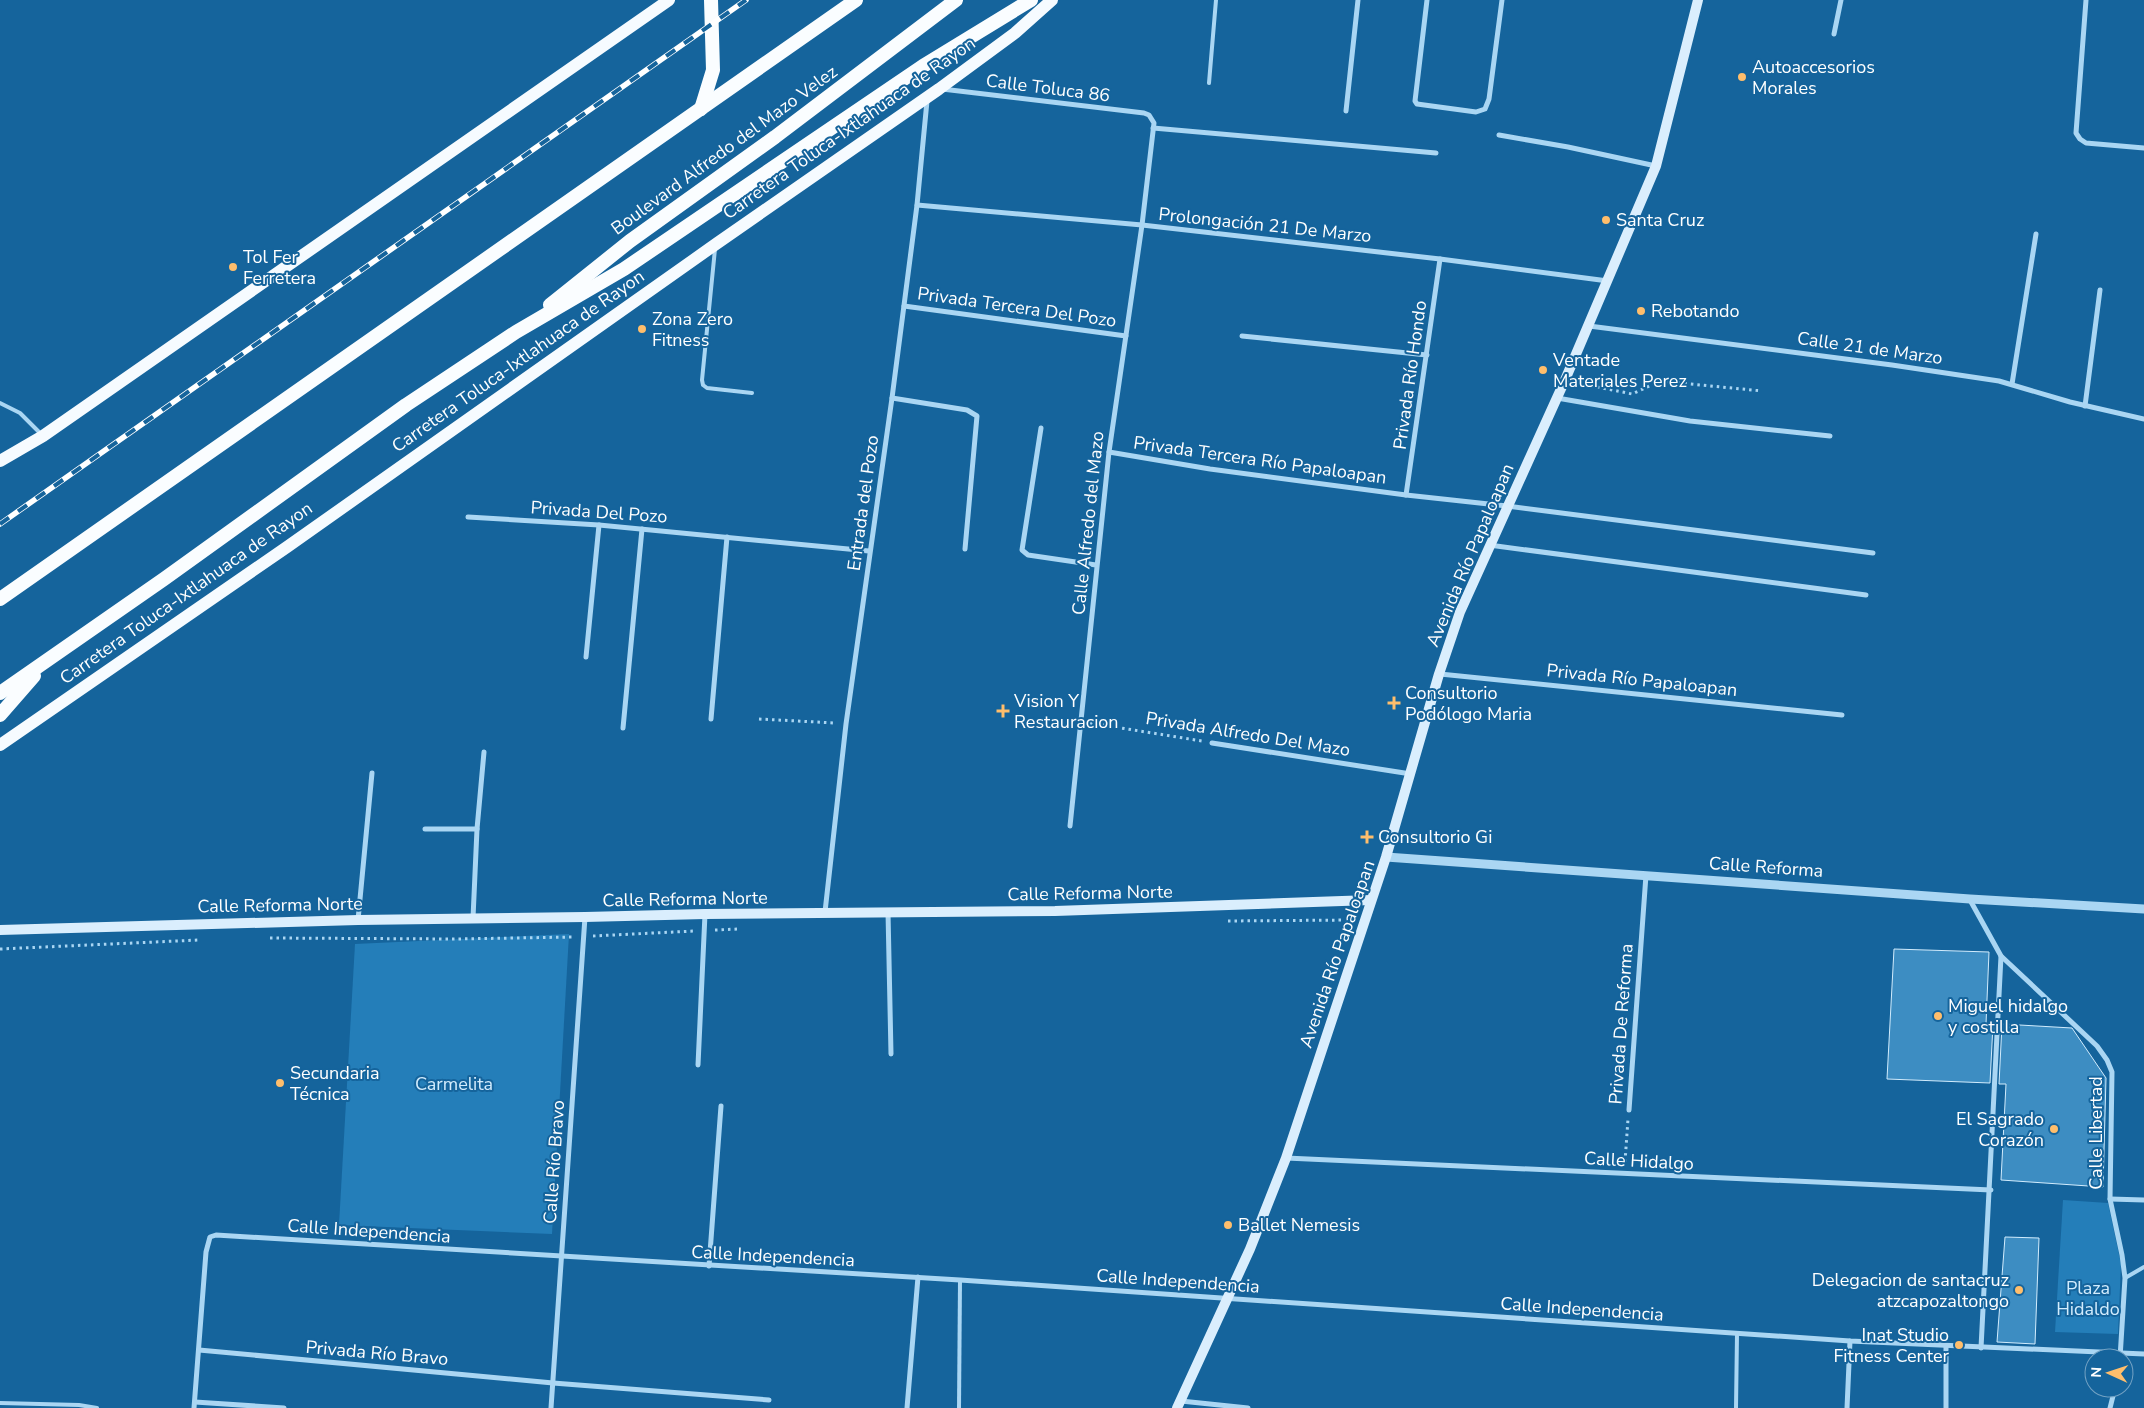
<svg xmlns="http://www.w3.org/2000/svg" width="2144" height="1408" viewBox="0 0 2144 1408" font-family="'Nunito Sans',sans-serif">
	<rect width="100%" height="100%" fill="#15649c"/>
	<g fill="#247eb9">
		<polygon points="569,934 552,1234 339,1225 355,944"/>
		<polygon points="2063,1200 2108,1203 2121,1264 2118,1334 2055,1332"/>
	</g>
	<g fill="#3d8dc2" stroke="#d2ecfd">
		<polygon points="1894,949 1989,952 1986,1024 1993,1024 1990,1083 1887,1079"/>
		<polygon points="2002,1024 2072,1028 2106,1078 2103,1187 2001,1180 2006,1084 1999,1084"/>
		<polygon points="2005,1237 2039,1238 2035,1344 1997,1342"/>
	</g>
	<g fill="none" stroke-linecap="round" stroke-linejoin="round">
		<g stroke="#aad6f3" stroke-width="3" stroke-dasharray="2.5 4" stroke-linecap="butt">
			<polyline points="1578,383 1632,394 1660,381 1762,391"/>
			<polyline points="759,719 835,723"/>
			<polyline points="1090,723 1202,741"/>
			<polyline points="1228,921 1351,920"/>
			<polyline points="715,930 739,929"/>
			<polyline points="593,936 694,931"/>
			<polyline points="270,938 454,939 574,937"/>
			<polyline points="0,949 199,940"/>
			<polyline points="1625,1162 1628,1119"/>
		</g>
		<g stroke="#aad6f3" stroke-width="4">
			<polyline points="1209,83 1216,0"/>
			<polyline points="715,249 702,380 703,385 707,388 752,393"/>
			<polyline points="0,403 20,413 41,434"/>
			<polyline points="2125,1278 2144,1267"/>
			<polyline points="0,1403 79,1405 97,1408"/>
			<polyline points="959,1408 960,1280"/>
			<polyline points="1736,1408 1737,1334"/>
		</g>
		<g stroke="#aad6f3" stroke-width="5">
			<polyline points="1427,0 1415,101 1417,104 1476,112 1485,109 1489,99 1502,0"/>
			<polyline points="2086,0 2076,133 2080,139 2086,143 2144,148"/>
			<polyline points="1834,34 1841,0"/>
			<polyline points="942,89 1144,113 1149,115 1154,123 1142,225 1109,452 1070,826"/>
			<polyline points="1346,111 1358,0"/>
			<polyline points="1153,128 1436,153"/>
			<polyline points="1499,135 1568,147 1656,166"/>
			<polyline points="917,205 1142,225 1440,259 1608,281"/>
			<polyline points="904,306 1126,336"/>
			<polyline points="1589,326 1892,365 1999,381 2070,402 2144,419"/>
			<polyline points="1242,336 1427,355"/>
			<polyline points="2012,384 2036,234"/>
			<polyline points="892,398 967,410 977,416 965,549"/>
			<polyline points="1557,398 1690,421 1830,436"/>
			<polyline points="2085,406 2100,290"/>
			<polyline points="1041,428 1022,550 1028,555 1096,565"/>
			<polyline points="1109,452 1210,469 1406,495 1507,506 1873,553"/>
			<polyline points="1406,495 1440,259"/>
			<polyline points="468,517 599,525 869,551"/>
			<polyline points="1489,545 1866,595"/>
			<polyline points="586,657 599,525"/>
			<polyline points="1440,674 1842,715"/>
			<polyline points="711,719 727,537"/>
			<polyline points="623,728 642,529"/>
			<polyline points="1212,743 1411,774"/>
			<polyline points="425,829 477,829"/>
			<polyline points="1970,900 2001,956 2097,1046 2107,1060 2112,1072 2110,1199 2122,1255 2125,1278 2120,1358"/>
			<polyline points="825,912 846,724 892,398 917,205 927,101"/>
			<polyline points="888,912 891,1054"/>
			<polyline points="473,918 477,829 484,752"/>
			<polyline points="358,920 372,773"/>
			<polyline points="698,1065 705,914"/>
			<polyline points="1629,1110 1646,875"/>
			<polyline points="1286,1158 1991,1190"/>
			<polyline points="2110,1199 2144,1200"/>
			<polyline points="709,1266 721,1106"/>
			<polyline points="1981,1348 2001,956"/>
			<polyline points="199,1350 553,1383 769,1400"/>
			<polyline points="1181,1401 1248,1408"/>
			<polyline points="195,1402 284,1408"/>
			<polyline points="194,1408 206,1252 210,1237 216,1235 960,1280 1850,1341 2144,1354"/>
			<polyline points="551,1408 585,917"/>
			<polyline points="907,1408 918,1277"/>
			<polyline points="1847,1408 1850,1341"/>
			<polyline points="1946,1408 1946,1346"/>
			<polyline points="2110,1408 2115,1388"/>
		</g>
		<polyline stroke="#aad6f3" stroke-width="9" points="1386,857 1970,899 2144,909"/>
		<g stroke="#daeefd" stroke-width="10">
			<polyline points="0,930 358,920 585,917 705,914 1055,911 1371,900"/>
			<polyline points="1177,1408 1250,1249 1286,1158 1386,857 1439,674 1460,612 1565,380 1656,166 1698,0"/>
		</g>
		<g stroke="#f6fbff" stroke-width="12">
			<polyline points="0,461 43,436 669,0"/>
			<polyline points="0,745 287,547 716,244 939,89 1015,33 1052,0"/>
		</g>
		<g stroke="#fafdff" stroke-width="14">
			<polyline points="701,109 713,70 711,0"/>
			<polyline points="550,305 630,241 775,137 956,0"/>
			<polyline points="0,599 856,0"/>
			<polyline points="0,693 164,579 406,405 516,332 624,269 923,66 1031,0"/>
			<polyline points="0,715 34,676"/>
		</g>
		<g stroke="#fff" stroke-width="5.5">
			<polyline id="rail" points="0,524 746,0"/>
		</g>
		<use href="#rail" stroke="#15649c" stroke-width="4" stroke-dasharray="11" stroke-linecap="butt"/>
	</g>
	<g fill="#ffbe6c" stroke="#15649c" stroke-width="2">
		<circle cx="1742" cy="77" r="5"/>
		<circle cx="1606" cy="220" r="5"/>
		<circle cx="233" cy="267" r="5"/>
		<circle cx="1641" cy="311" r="5"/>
		<circle cx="642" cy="329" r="5"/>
		<circle cx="1543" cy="370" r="5"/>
		<path d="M1391.5 695.5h5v5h5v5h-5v5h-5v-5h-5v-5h5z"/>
		<path d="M1000.5 703.5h5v5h5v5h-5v5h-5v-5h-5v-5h5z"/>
		<path d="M1364.5 829.5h5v5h5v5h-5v5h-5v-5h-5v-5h5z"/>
		<circle cx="1938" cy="1016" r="5"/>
		<circle cx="280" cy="1083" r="5"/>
		<circle cx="2054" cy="1129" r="5"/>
		<circle cx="1228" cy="1225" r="5"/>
		<circle cx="2019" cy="1290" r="5"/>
		<circle cx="1959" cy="1345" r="5"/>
	</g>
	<g text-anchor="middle" stroke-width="4" stroke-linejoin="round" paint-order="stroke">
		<g font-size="18" fill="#fff" stroke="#15649c" text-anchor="start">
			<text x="1752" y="73">Autoaccesorios<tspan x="1752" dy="21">Morales</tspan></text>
			<text x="1616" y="226">Santa Cruz</text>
			<text x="243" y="263">Tol Fer<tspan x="243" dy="21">Ferretera</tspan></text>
			<text x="1651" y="317">Rebotando</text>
			<text x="652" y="325">Zona Zero<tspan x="652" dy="21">Fitness</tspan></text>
			<text x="1553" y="366">Ventade<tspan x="1553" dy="21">Materiales Perez</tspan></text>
			<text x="1405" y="699">Consultorio<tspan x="1405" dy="21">Podólogo Maria</tspan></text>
			<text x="1014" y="707">Vision Y<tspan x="1014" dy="21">Restauracion</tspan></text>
			<text x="1378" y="843">Consultorio Gi</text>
			<text x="1948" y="1012">Miguel hidalgo<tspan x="1948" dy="21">y costilla</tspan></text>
			<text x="290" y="1079">Secundaria<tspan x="290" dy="21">Técnica</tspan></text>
			<text x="2044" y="1125" text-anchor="end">El Sagrado<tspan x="2044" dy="21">Corazón</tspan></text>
			<text x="1238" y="1231">Ballet Nemesis</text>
			<text x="2009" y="1286" text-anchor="end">Delegacion de santacruz<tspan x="2009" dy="21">atzcapozaltongo</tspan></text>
			<text x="1949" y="1341" text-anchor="end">Inat Studio<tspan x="1949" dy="21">Fitness Center</tspan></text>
		</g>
		<g font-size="18" fill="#fff" stroke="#15649c">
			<text transform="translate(1048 88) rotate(7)" y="6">Calle Toluca 86</text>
			<text transform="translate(849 128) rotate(-35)" y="6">Carretera Toluca-Ixtlahuaca de Rayon</text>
			<text transform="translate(724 150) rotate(-36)" y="6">Boulevard Alfredo del Mazo Velez</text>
			<text transform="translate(1265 225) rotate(6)" y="6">Prolongación 21 De Marzo</text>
			<text transform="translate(1017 307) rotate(8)" y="6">Privada Tercera Del Pozo</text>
			<text transform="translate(1870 348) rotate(8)" y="6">Calle 21 de Marzo</text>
			<text transform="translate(518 361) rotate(-35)" y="6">Carretera Toluca-Ixtlahuaca de Rayon</text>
			<text transform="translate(1410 375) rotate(-82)" y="6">Privada Río Hondo</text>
			<text transform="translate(1260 460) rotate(8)" y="6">Privada Tercera Río Papaloapan</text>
			<text transform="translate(863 503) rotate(-82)" y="6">Entrada del Pozo</text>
			<text transform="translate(599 512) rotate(4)" y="6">Privada Del Pozo</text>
			<text transform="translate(1088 523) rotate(-84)" y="6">Calle Alfredo del Mazo</text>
			<text transform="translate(1470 555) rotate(-67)" y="6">Avenida Río Papaloapan</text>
			<text transform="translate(186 593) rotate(-35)" y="6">Carretera Toluca-Ixtlahuaca de Rayon</text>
			<text transform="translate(1642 680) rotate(6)" y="6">Privada Río Papaloapan</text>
			<text transform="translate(1248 734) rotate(9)" y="6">Privada Alfredo Del Mazo</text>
			<text transform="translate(1766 867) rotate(4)" y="6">Calle Reforma</text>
			<text transform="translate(1090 893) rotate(-1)" y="6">Calle Reforma Norte</text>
			<text transform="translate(685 899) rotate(-1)" y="6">Calle Reforma Norte</text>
			<text transform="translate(280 905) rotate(-1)" y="6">Calle Reforma Norte</text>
			<text transform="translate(1337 954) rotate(-71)" y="6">Avenida Río Papaloapan</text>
			<text transform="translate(1621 1024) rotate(-86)" y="6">Privada De Reforma</text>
			<text transform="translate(2096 1133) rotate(-90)" y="6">Calle Libertad</text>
			<text transform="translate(1639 1161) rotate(3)" y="6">Calle Hidalgo</text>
			<text transform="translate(554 1162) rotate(-86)" y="6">Calle Río Bravo</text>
			<text transform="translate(369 1231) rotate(4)" y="6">Calle Independencia</text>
			<text transform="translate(773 1256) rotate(3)" y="6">Calle Independencia</text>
			<text transform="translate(1178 1281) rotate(4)" y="6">Calle Independencia</text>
			<text transform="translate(1582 1309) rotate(4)" y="6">Calle Independencia</text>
			<text transform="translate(377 1353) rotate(5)" y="6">Privada Río Bravo</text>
		</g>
		<g font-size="18" fill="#d2ecfd" stroke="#15649c">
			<text x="454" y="1090">Carmelita</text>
			<text x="2088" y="1294">Plaza<tspan x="2088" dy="21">Hidaldo</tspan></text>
		</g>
	</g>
	<g transform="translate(2109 1373) rotate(273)"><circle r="24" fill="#15649c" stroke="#73a2c4"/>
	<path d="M0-4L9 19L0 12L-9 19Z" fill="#ffbe6c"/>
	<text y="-8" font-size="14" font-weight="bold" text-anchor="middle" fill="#ffffff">N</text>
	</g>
</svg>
